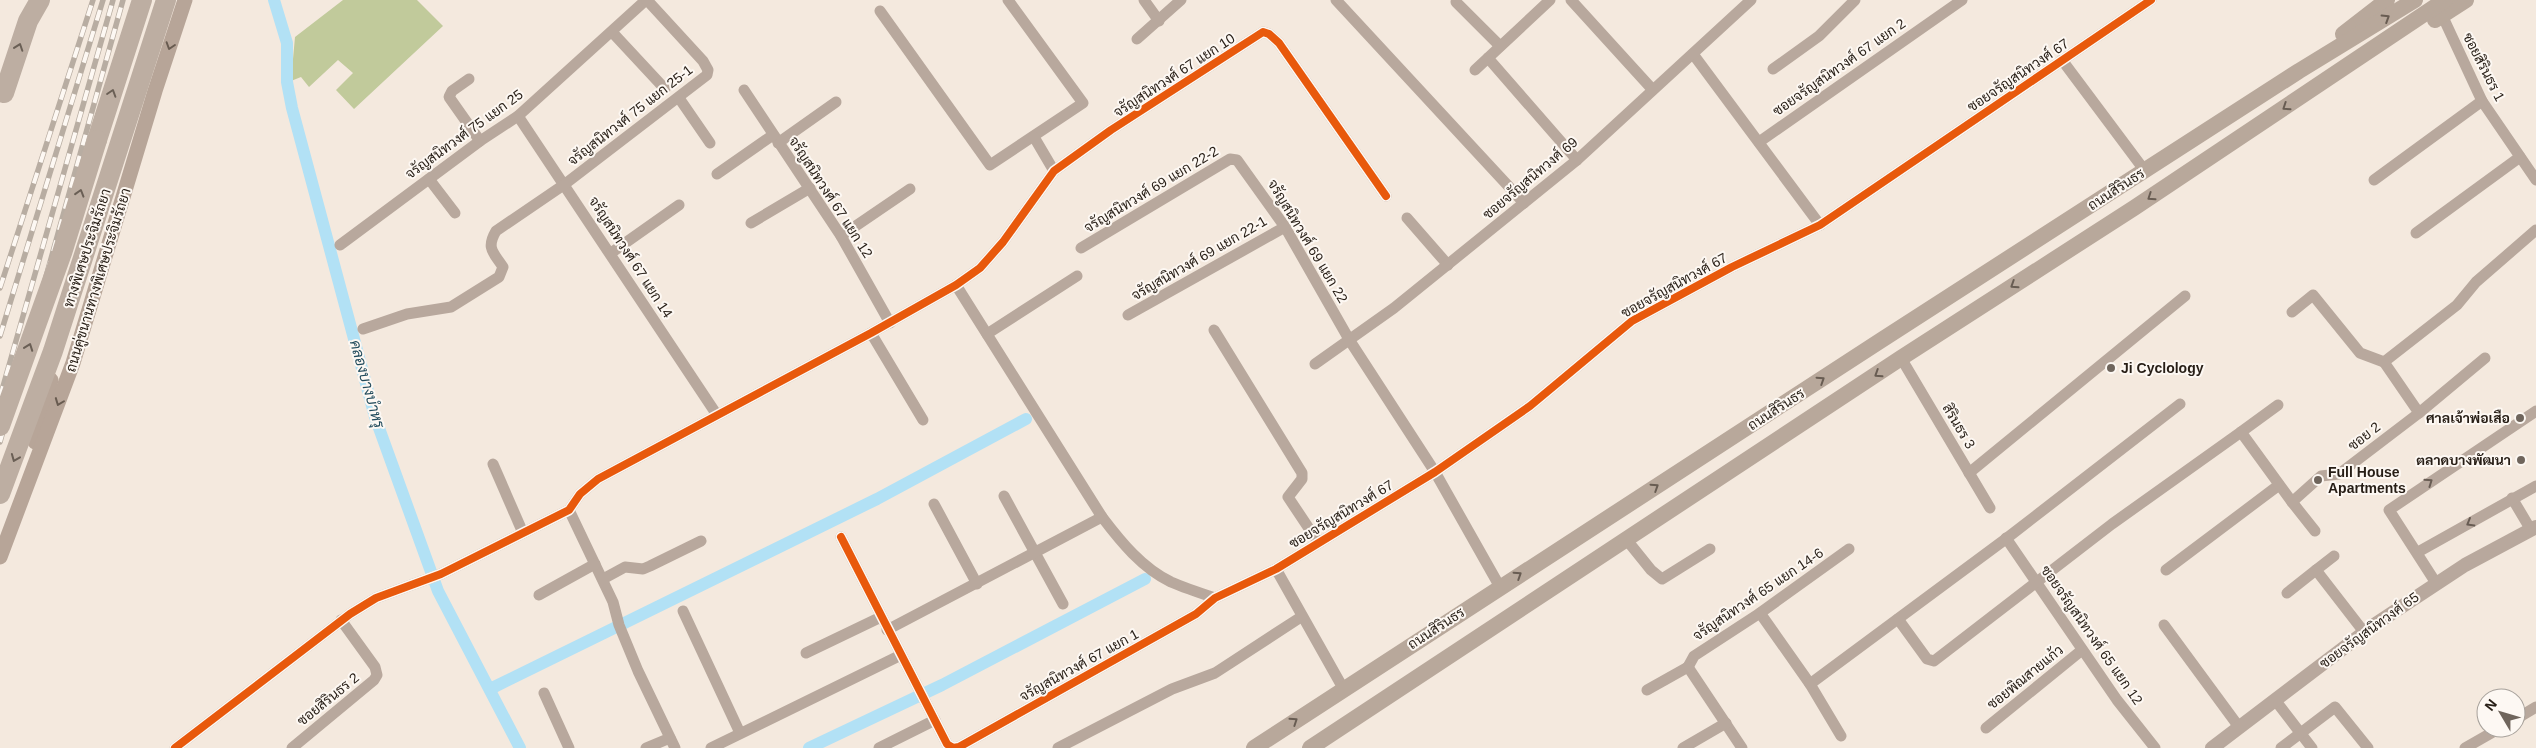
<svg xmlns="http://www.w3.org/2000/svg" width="2536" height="748" viewBox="0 0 2536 748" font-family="Arial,Sarabun,sans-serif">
	<rect width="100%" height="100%" fill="#f4e9de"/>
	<polygon fill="#c1ca9b" points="343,0 417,0 443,26 354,109 336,90 353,73 338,60 309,87 301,77 291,81 295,37"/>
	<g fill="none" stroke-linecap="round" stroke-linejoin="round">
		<g stroke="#b2e1f5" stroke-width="12">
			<polyline points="274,0 287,43 287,82 292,108 375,417 438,591 520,748"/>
			<polyline points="490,689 877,499 1026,419"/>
			<polyline points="809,748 942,685 1145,579"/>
		</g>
		<g stroke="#b8a89d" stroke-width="11">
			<polyline points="1144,0 1159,21"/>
			<polyline points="1336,0 1524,203"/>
			<polyline points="1571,0 1652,89"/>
			<polyline points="1456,2 1500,46"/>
			<polyline points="880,11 990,165 1083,103 1008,0"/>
			<polyline points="2442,15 2482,101 2536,180"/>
			<polyline points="612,32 665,89"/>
			<polyline points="1137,39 1181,0"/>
			<polyline points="1693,54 1820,225"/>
			<polyline points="1488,58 1577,160"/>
			<polyline points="2062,60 2145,171"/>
			<polyline points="1773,69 1819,36 1855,0"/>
			<polyline points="1475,70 1550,0"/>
			<polyline points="469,79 452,91 449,97 480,141"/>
			<polyline points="744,90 841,236 890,323"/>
			<polyline points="679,98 710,143"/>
			<polyline points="518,116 717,415"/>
			<polyline points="1034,137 1054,171"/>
			<polyline points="1759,142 1962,0"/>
			<polyline points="778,143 836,102"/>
			<polyline points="717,174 773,135"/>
			<polyline points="429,179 455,213"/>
			<polyline points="2374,180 2482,101"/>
			<polyline points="1407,218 1448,265"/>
			<polyline points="751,223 810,188"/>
			<polyline points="2416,233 2520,157"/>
			<polyline points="841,236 910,189"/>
			<polyline points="340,245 480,141 518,116 646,0"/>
			<polyline points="1081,248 1230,159 1237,160 1285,227 1350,341 1435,472 1500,587"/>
			<polyline points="611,253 679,205"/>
			<path d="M956 285 1102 517C1121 542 1142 568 1171 582 1185 588 1200 593 1215 598"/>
			<polyline points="2292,312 2313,295 2360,353 2384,362"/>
			<polyline points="1128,315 1285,227"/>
			<path d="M363 329 407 314 451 307 499 277 503 267C493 252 486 248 496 231L565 184 707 75 708 70 703 61 647 0"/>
			<polyline points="1214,330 1302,473 1302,479 1288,497 1318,542"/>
			<polyline points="871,333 923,420"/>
			<polyline points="987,334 1077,276"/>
			<polyline points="1901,358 1990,508"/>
			<polyline points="1315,364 1394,308 1577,160 1751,0"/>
			<polyline points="2419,413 2485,358"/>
			<polyline points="2241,432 2278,405"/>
			<polyline points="493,464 523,533"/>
			<polyline points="1969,473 2185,296"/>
			<polyline points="1004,496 1063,604"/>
			<polyline points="2512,498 2531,530"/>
			<polyline points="2292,502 2315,531"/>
			<polyline points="934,504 977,584"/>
			<polyline points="569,510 613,602 619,625 638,671 675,748"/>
			<polyline points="841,537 947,744 953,748 959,747 1196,614 1215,598 1276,569 1435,472 1530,406 1632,321 1732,267 1820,225 2151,0"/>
			<polyline points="2006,538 2117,700 2155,748"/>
			<polyline points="1626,539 1651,570 1662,579 1710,549"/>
			<polyline points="2418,552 2536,486"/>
			<polyline points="2334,556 2316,570 2364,632"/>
			<polyline points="1276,569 1343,688"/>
			<polyline points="2166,570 2279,485"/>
			<polyline points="603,579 625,567 643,569 650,566 701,541"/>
			<polyline points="2436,583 2389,510 2536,411"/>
			<polyline points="2287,593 2316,570"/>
			<polyline points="539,595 595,564"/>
			<polyline points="683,611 740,733"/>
			<polyline points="1760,613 1810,684 1841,736"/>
			<polyline points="1898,619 1927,659 1934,661 2112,524 2241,432 2292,502 2321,476 2339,474 2419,413 2384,362 2457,305 2476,282 2536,230"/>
			<polyline points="2164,625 2239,727"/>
			<polyline points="887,630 1102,517"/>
			<polyline points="806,653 881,617"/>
			<polyline points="1688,667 1694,656 1760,613 1849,549"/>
			<polyline points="1688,667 1742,748"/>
			<polyline points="1810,684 2007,538 2180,404"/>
			<polyline points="1647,690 1688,667"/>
			<polyline points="544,693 569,748"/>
			<polyline points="2275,700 2312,748"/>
			<polyline points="2516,719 2536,707"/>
			<polyline points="1986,728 2082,650"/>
			<polyline points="175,748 350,614 376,598 441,574 569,510 580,494 598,479 871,333 956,285 980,268 1003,242 1054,171 1111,130 1263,32 1269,34 1279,43 1386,196"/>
			<polyline points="292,748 374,680 377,675 375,667 341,620"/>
			<polyline points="646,748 670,738"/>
			<polyline points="711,748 901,655"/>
			<polyline points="879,748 935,720"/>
			<polyline points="1058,748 1172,689 1215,673 1301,617"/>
			<polyline points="1683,748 1726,723"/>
			<polyline points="2281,748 2335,707 2368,748"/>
			<polyline points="2465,748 2500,728"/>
		</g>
		<polyline stroke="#b8a89d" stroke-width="14" points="2212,748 2374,625 2465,565 2536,527"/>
		<g stroke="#b7a598" stroke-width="15">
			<polyline points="35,442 51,380"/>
			<polyline points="0,557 73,363 155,91 185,0"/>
		</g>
		<g stroke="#b8a89b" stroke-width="16">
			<polyline points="2435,20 2466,0"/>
			<polyline points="2343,34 2387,0"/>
			<polyline points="1254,748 1880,341 2299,71 2415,0"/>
			<polyline points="1310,748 1901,358 2134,208 2445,0"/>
		</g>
		<g stroke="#bdaea2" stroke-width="20">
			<polyline points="4,93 28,21 40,0"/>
			<polyline points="97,140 142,0"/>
			<polyline points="0,494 53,351 166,0"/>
		</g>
		<g stroke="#b8ada2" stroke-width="5.5">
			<g id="rail">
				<polyline points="0,288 93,0"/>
				<polyline points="0,336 103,0"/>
				<polyline points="0,397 113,0"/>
				<polyline points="0,442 123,0"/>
			</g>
		</g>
		<use href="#rail" stroke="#fdf8f3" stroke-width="4" stroke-dasharray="11" stroke-linecap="butt"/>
		<polyline stroke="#bdaea2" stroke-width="20" points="0,426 62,253 97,140"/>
		<g stroke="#fdf8f3" stroke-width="11">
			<g id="cycleway">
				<polyline points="841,537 947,744 953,748 959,747 1196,614 1215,598 1276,569 1435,472 1530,406 1632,321 1732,267 1820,225 2151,0"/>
				<polyline points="175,748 350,614 376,598 441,574 569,510 580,494 598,479 871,333 956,285 980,268 1003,242 1054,171 1111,130 1263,32 1269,34 1279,43 1386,196"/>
			</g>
		</g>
		<use href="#cycleway" stroke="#e8590c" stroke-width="8"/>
	</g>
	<defs><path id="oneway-chevron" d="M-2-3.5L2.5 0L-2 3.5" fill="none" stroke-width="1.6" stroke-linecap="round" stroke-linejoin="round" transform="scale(1.25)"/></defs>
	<g stroke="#685c52">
		<use href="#oneway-chevron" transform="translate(2386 18) rotate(-32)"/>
		<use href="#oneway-chevron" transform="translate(2286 107) rotate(146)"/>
		<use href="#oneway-chevron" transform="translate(2151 197) rotate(146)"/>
		<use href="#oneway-chevron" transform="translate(2014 285) rotate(147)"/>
		<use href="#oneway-chevron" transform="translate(1878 374) rotate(147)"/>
		<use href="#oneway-chevron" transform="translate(1821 380) rotate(-33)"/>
		<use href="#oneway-chevron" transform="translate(1655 487) rotate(-33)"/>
		<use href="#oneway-chevron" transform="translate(1518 575) rotate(-33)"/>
		<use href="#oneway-chevron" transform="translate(1294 721) rotate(-34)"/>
	</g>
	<g stroke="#685b50">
		<use href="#oneway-chevron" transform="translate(170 46) rotate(108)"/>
		<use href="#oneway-chevron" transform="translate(59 402) rotate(111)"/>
	</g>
	<g stroke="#6a5f55">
		<use href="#oneway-chevron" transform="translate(19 47) rotate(-71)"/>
		<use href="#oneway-chevron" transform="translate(112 93) rotate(-72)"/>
		<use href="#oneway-chevron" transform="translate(80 193) rotate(-73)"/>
		<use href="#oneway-chevron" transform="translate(29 347) rotate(-70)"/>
		<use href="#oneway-chevron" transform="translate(15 458) rotate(112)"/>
	</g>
	<g stroke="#685c53">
		<use href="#oneway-chevron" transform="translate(2429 482) rotate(-35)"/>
		<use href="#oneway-chevron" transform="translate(2470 523) rotate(150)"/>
	</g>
	<g fill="#6f655c" stroke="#fdf8f3" stroke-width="2">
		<circle cx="2111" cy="368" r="5"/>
		<circle cx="2520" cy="418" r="5"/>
		<circle cx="2521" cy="460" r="5"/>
		<circle cx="2318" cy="480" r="5"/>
	</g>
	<g text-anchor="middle" stroke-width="4" stroke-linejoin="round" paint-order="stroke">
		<g font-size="14" fill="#271e16" stroke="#fdf8f3">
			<text transform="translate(1839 67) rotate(-35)" y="5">ซอยจรัญสนิทวงศ์ 67 แยก 2</text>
			<text transform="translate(2484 67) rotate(63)" y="5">ซอยสิรินธร 1</text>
			<text transform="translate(1174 75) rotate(-33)" y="5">จรัญสนิทวงศ์ 67 แยก 10</text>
			<text transform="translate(2018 75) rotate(-34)" y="5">ซอยจรัญสนิทวงศ์ 67</text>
			<text transform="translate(630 115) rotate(-38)" y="5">จรัญสนิทวงศ์ 75 แยก 25-1</text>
			<text transform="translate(464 134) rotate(-36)" y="5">จรัญสนิทวงศ์ 75 แยก 25</text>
			<text transform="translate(1530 178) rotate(-40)" y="5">ซอยจรัญสนิทวงศ์ 69</text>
			<text transform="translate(1151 189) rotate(-31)" y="5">จรัญสนิทวงศ์ 69 แยก 22-2</text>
			<text transform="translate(2116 189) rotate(-33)" y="5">ถนนสิรินธร</text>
			<text transform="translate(831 197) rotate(57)" y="5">จรัญสนิทวงศ์ 67 แยก 12</text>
			<text transform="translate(1308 241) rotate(59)" y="5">จรัญสนิทวงศ์ 69 แยก 22</text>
			<text transform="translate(87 248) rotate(-72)" y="5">ทางพิเศษประจิมรัถยา</text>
			<text transform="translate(631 257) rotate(57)" y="5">จรัญสนิทวงศ์ 67 แยก 14</text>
			<text transform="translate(1199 258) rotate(-30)" y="5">จรัญสนิทวงศ์ 69 แยก 22-1</text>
			<text transform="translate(98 280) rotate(-73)" y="5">ถนนคู่ขนานทางพิเศษประจิมรัถยา</text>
			<text transform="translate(1674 285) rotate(-29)" y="5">ซอยจรัญสนิทวงศ์ 67</text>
			<text transform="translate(1776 409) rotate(-33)" y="5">ถนนสิรินธร</text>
			<text transform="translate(1959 426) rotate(59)" y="5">สิรินธร 3</text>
			<text transform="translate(2364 436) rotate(-38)" y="5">ซอย 2</text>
			<text transform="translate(1341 514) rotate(-31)" y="5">ซอยจรัญสนิทวงศ์ 67</text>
			<text transform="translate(1758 594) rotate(-34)" y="5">จรัญสนิทวงศ์ 65 แยก 14-6</text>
			<text transform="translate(1436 628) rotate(-33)" y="5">ถนนสิรินธร</text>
			<text transform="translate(2369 630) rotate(-36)" y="5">ซอยจรัญสนิทวงศ์ 65</text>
			<text transform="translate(2092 635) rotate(55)" y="5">ซอยจรัญสนิทวงศ์ 65 แยก 12</text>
			<text transform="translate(1079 665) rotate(-29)" y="5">จรัญสนิทวงศ์ 67 แยก 1</text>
			<text transform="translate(2025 677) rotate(-39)" y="5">ซอยพิณสายแก้ว</text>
			<text transform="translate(328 699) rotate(-39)" y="5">ซอยสิรินธร 2</text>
		</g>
		<g font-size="14" font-weight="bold" fill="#271e16" stroke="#fdf8f3" text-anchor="start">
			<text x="2121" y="373">Ji Cyclology</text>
			<text x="2510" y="423" text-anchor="end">ศาลเจ้าพ่อเสือ</text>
			<text x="2511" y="465" text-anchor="end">ตลาดบางพัฒนา</text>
			<text x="2328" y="477">Full House<tspan x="2328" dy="16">Apartments</tspan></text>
		</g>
		<g font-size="15" font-style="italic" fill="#204a5b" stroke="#fdf8f3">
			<text transform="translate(367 384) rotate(74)" y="5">คลองบางบำหรุ</text>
		</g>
	</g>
	<g transform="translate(2501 713) rotate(308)"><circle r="24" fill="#fdf8f3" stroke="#a7a19b"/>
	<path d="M0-4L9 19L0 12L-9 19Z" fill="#6f655c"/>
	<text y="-8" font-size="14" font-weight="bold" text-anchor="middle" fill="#271e16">N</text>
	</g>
</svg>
